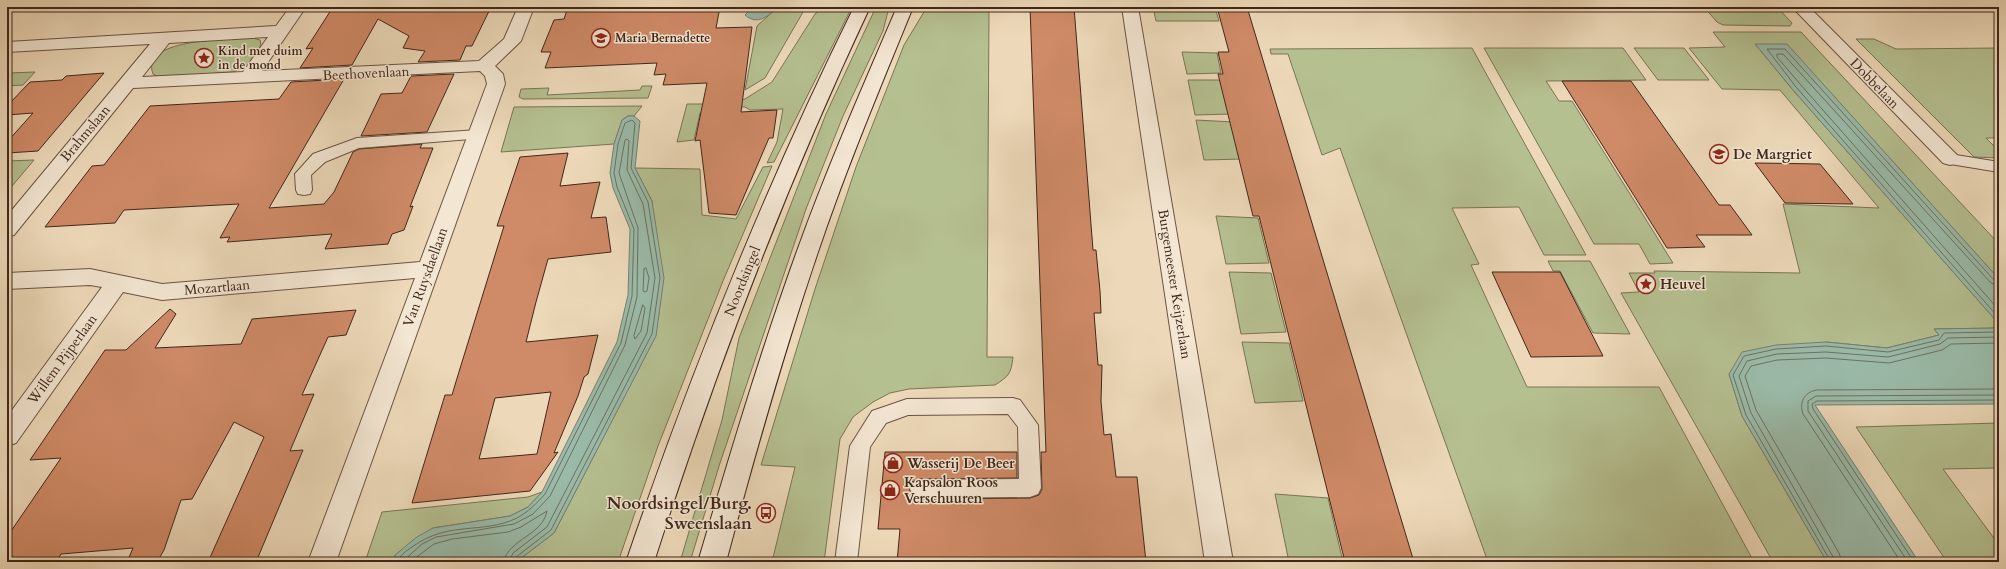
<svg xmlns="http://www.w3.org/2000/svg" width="2006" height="569" viewBox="0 0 2006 569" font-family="Cardo,serif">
	<rect width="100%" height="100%" fill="#edd9b9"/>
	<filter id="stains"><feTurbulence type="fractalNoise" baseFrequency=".005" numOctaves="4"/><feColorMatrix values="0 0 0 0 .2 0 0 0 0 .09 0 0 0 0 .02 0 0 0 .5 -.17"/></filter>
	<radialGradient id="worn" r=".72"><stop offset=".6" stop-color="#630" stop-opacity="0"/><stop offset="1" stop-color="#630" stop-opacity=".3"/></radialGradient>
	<g fill="#b5c091" stroke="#7a7456">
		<polygon points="778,7 809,7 803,12 765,78 745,90 757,26"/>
		<polygon points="823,7 852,7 774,162 767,163 777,142 783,109 750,110 745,107 738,107 730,111 700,113 694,140 677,142 687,104 722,104 745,99 772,82 815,14"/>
		<polygon points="876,7 889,7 883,31 843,116 806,209 720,463 690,562 680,562 722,420 739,338 826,114"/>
		<path d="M927 7H989L987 357H1013C1011 374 1009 376 995 385L909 389 890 393 873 402 853 417 840 439 824 562H772L795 467 761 465 815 289 856 167 904 45Z"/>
		<polygon points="1153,7 1215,7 1219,21 1156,21"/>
		<polygon points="1704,7 1777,7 1792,23 1790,26 1723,25 1717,22"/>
		<polygon points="1713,32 1801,32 1999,244 1999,279 1828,90 1756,45 1793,90 1999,324 1999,328 1934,329 1939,335 1887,348 1826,342 1729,374 1742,416 1827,562 1773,562 1621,293 1639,292 1629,273 1655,273 1654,271 1800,273 1783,204 1879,208 1780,90 1722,89 1689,48 1725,47"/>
		<path d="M253 38 260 40 261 45 249 64 233 72 159 77 153 74C139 37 233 40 253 38Z"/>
		<polygon points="1856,39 1874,39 1896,49 1999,48 1999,138 1986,138 1999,151 1999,158 1974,157"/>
		<polygon points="1472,48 1586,255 1544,255 1519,207 1452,208 1479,264 1471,265 1527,387 1659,387 1754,562 1488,562 1340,148 1322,155 1288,54 1271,54 1270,49"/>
		<polygon points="1484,48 1623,48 1646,80 1546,81 1559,101 1572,101 1673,263 1650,264 1639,244 1594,244"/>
		<polygon points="1634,48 1684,48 1709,80 1658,80"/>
		<polygon points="1182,52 1217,53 1221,73 1187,74"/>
		<polygon points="35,72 23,85 7,86 7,73"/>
		<polygon points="1188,80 1223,80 1231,114 1195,115"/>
		<polygon points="642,86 652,86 648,98 523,99 519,97 521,89 549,88 547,95 640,90"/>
		<polygon points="642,106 634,116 628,116 622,120 614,144 501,152 514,107"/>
		<polygon points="1196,120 1234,122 1243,159 1204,160"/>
		<polygon points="34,160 7,192 7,161"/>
		<polygon points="772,166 723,281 658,446 618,562 516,562 554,533 656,335 652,201 635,168 700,169 702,215 736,219 763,167"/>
		<polygon points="1216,216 1258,218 1269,263 1226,264"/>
		<polygon points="1548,261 1590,261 1630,334 1593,333 1560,271 1553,271"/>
		<polygon points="1229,272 1271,273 1286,332 1241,334"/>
		<polygon points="1242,342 1289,343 1303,401 1255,403"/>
		<polygon points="1999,423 1999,468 1943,469 1999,545 1999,562 1947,562 1856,427"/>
		<polygon points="542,492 528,507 510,516 433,528 395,555 393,562 365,562 382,512 528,497"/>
		<polygon points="1275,494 1328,498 1343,562 1289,562"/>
	</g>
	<g fill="#9abba9" stroke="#768070">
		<path d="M753 7H778C768 16 758 26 745 15Z"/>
		<polygon points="1755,44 1787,44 1999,279 1999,324 1793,90"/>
		<polygon points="628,116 634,116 640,121 635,168 652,201 664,278 656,336 554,533 516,562 393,562 395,555 417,537 433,528 510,516 528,507 542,492 617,342 628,295 630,229 613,188 610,173 614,144 622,120"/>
		<polygon points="1999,328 1999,404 1815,405 1919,562 1827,562 1742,416 1729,374 1742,352 1776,345 1826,342 1887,348 1939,335 1934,329"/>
	</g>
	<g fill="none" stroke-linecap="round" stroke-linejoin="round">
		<g stroke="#6d7162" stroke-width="1">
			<polygon points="646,268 649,278 647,291 645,292 643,291 644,269"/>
			<polyline points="1999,281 1994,280 1785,49 1767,49 1796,87 1999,318"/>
			<polyline points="1999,286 1991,283 1783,54 1777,54 1777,57 1800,84 1999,310"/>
			<polygon points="643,305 645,308 641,331 635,339 634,336"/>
			<path d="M397 562C400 555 406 551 412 547 449 520 482 535 517 518 528 512 537 503 545 494L621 343 632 296 634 229 617 187 614 173 618 144 625 123 632 120 635 123 631 168 648 202 660 278 652 334 551 530 516 557 514 562"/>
			<polyline points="402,562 422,544 436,537 514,524 533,514 550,496 625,345 637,297 638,228 619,173 625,140 627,139 629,141 627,170 643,204 655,278 647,333 547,527 513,553 509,562"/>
			<path d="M410 562 434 544 452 539 508 532 521 527 547 511C542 536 510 538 503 562"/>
			<polyline points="1831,562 1746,415 1733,375 1744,356 1776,349 1826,346 1888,352 1939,340 1944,333 1999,332"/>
			<polyline points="1836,562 1751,413 1739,376 1747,361 1777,354 1826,352 1888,357 1940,344 1948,338 1999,337"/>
			<polyline points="1842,562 1839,553 1756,410 1745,376 1751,366 1777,360 1826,358 1889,363 1942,350 1951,344 1999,343"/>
			<path d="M1901 562 1803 414C1799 402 1804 393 1816 390L1999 389"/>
			<polyline points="1908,562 1808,411 1808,401 1816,396 1999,395"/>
			<polyline points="1914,562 1813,409 1812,404 1817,401 1999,400"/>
		</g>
	</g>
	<g fill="#cf8a67" stroke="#40271b" fill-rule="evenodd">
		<polygon points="333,7 491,7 472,46 466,46 460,60 418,62 425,51 403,48 409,36 378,19 352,65 300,68 313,48 306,49"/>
		<polygon points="568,7 720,7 716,28 752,27 741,112 777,110 773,138 769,138 736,215 709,213 700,140 695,141 707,83 663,85 666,74 654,75 657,63 545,68 551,52 541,52 554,20 564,19"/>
		<polygon points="1030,7 1074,7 1093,250 1096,250 1100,291 1101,313 1094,313 1098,365 1102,365 1101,401 1104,435 1111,434 1116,477 1137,477 1146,562 897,562 900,529 878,529 885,452 1017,452 1017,478 920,479 912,482 909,488 912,496 920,499 1030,498 1039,495 1042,489 1041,452 1046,452"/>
		<polygon points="1217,7 1247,7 1414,562 1345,562 1259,216 1253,216 1218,74 1223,74 1218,52 1229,52"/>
		<polygon points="104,73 38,151 7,153 7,142 33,113 7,115 7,106 30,82 62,80 66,76"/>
		<polygon points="454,74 427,132 361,136 381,94 402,93 411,76"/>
		<polygon points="344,79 269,208 324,204 334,192 353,152 359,149 422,144 420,148 433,148 410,207 413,206 404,230 392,234 388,244 325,249 332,234 227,242 230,237 220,238 239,204 124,210 115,223 45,227 92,166 104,165 150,106 279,99 291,82"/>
		<polygon points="1562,81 1631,81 1719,205 1730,205 1752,235 1696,235 1705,247 1667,248"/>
		<path d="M568 153 560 186 600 182 591 218 606 217 611 252 548 259 536 302 526 342 598 335 588 374 584 377 578 396 554 453 558 452 530 491 412 503 445 395H452L458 375 504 226H497L520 157ZM551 392 537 454 479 459 495 398Z"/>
		<polygon points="1755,163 1820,164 1853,204 1785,203"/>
		<polygon points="1492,272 1560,272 1603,356 1531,357"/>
		<polygon points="170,309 176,314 155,348 241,344 252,319 356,310 346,335 328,337 302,395 314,394 290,451 303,450 256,562 208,562 264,437 234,422 192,499 181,500 164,550 157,562 127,562 133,548 61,554 56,562 7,562 7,537 61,458 30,460 105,350 126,350"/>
	</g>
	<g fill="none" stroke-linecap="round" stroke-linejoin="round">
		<g stroke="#6b5442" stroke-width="2">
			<g id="service">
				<polygon points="478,130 483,132 486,135 483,138 359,148 325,162 311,175 312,190 310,194 304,195 298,194 296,190 295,174 313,154 357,138"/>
				<polygon points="1950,154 1999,162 1999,172 1944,163 1942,159 1944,155"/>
				<polygon points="1013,398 1020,400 1038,425 1041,488 1038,494 1030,497 921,498 913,495 910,489 913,483 921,480 1019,479 1018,427 1008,414 908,415 886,423 870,447 857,562 835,562 850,446 872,411 907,399"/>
			</g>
		</g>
		<g stroke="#6b5442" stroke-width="2">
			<g id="minor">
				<path d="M290 7H306L262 71 479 61 504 39 518 7H534L521 41 495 66 503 74 505 84 336 562H308L415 278 162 300 123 292 16 443 7 446V417L102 287 90 285 7 289V273L90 269 162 284 420 262 487 84 485 76 480 71 133 88 14 235 7 237V216L150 44 7 52V42L276 26ZM268 37 243 72 142 77 169 43Z"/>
				<polygon points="1122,7 1138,7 1233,562 1205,562"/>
				<polygon points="1792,7 1809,7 1957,155 1960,159 1957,163 1950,165 1943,163"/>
			</g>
		</g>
		<g stroke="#40271b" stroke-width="2">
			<g id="secondary">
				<path d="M854 7H870C785 187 715 372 654 562H626C691 372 765 187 854 7Z"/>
				<path d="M897 7H913C880 88 846 169 818 252 783 354 754 458 726 562H698C729 458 760 353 797 251 827 168 862 88 897 7Z"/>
			</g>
		</g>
		<use href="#service" fill="#f3e6d2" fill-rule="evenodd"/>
		<use href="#minor" fill="#f3e6d2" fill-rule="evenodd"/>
		<use href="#secondary" fill="#f3e6d2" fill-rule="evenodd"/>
	</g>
	<defs>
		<g id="school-ring" transform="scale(1)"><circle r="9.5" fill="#f3e6d2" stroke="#8f2418" stroke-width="1.5"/><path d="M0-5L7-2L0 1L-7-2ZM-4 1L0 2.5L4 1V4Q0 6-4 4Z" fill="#8f2418"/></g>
		<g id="sight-ring" transform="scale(1)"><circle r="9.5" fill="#f3e6d2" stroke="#8f2418" stroke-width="1.5"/><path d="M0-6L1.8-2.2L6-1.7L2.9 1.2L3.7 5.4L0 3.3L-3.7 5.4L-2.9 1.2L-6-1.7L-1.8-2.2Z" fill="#8f2418"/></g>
		<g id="shop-ring" transform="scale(1)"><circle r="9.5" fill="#f3e6d2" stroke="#8f2418" stroke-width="1.5"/><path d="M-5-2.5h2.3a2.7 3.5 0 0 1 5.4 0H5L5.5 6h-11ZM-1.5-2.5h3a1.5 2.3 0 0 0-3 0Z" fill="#8f2418"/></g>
		<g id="bus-ring" transform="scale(1)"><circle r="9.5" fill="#f3e6d2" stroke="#8f2418" stroke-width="1.5"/><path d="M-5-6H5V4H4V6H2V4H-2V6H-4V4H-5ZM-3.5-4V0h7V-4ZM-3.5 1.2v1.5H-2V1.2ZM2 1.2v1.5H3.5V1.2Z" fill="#8f2418"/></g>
	</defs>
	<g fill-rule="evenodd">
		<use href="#school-ring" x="601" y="38"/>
		<use href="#sight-ring" x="204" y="58"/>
		<use href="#school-ring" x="1719" y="154"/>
		<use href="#sight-ring" x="1646" y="284"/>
		<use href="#shop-ring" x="893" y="463"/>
		<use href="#shop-ring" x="890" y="490"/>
		<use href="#bus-ring" x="766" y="513"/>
	</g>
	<g text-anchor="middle" stroke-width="3" stroke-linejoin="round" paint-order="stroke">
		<g font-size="12" font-weight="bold" fill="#40271b" stroke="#f3e6d2" text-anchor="start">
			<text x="615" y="42">Maria Bernadette</text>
			<text x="218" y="55">Kind met duim<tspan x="218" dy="14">in de mond</tspan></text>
		</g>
		<g font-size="14" fill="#40271b" stroke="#f3e6d2">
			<text transform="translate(366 73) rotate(-3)" y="5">Beethovenlaan</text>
			<text transform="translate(1875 83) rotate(46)" y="5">Dobbelaan</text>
			<text transform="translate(85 133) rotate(-50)" y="5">Brahmslaan</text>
			<text transform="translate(425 277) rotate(-70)" y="5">Van Ruysdaellaan</text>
			<text transform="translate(742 281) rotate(-68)" y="5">Noordsingel</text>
			<text transform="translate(1175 284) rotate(81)" y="5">Burgemeester Keijzerlaan</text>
			<text transform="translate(217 287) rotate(-5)" y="5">Mozartlaan</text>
			<text transform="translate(62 359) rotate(-54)" y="5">Willem Pijperlaan</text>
		</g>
		<g font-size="14" font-weight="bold" fill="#40271b" stroke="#f3e6d2" text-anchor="start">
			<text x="1733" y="159">De Margriet</text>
			<text x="1660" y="289">Heuvel</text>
			<text x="907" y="468">Wasserij De Beer</text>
			<text x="904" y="487">Kapsalon Roos<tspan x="904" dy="16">Verschuuren</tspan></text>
		</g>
		<g font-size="17" font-weight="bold" fill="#40271b" stroke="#f3e6d2" text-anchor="end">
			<text x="752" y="509">Noordsingel/Burg.<tspan x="752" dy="20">Sweenslaan</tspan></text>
		</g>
	</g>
	<rect width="2006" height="569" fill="none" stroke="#edd9b9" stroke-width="24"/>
	<rect x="8" y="8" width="1990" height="553" fill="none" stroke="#40271b" stroke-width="2"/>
	<rect x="12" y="12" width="1982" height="545" fill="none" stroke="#40271b"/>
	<rect width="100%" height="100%" filter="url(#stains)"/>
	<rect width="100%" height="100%" fill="url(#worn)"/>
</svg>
